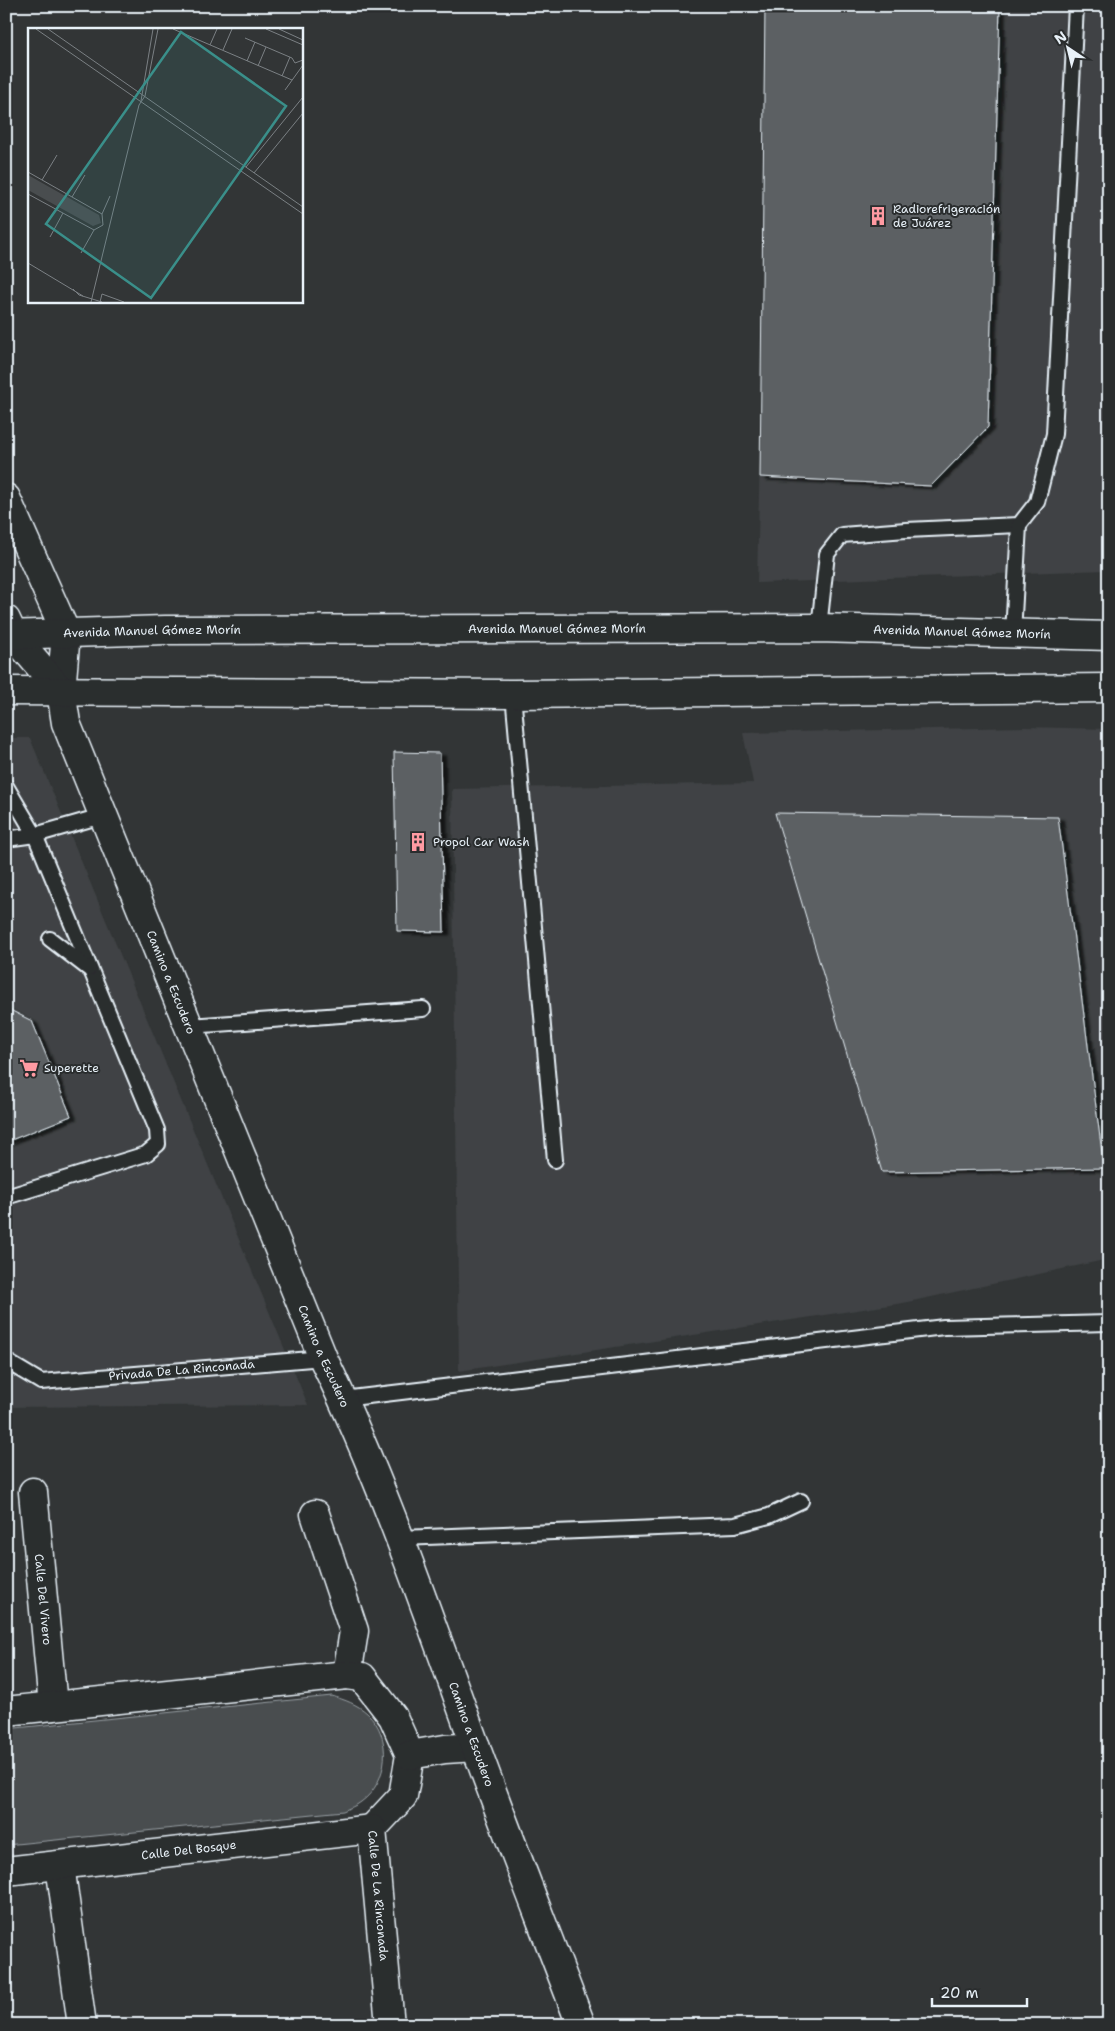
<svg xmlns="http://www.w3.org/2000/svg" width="1115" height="2031" viewBox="0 0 1115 2031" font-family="'Shantell Sans',sans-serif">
	<defs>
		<filter id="shadow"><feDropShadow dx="5.5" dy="3" stdDeviation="1" flood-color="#0009"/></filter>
	</defs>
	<rect width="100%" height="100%" fill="#323536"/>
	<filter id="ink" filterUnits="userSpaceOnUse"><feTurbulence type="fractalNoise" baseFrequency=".02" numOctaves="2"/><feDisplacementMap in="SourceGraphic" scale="10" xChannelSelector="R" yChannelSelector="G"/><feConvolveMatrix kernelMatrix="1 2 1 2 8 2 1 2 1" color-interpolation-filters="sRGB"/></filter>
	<g filter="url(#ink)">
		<g fill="#3f4244">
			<polygon points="765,6 1109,6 1109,538 1106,570 757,583 763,311"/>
			<polygon points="1026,727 1109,729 1109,1259 903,1303 459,1371 452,789 753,783 743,733"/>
			<polygon points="6,738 30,738 308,1405 6,1407"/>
		</g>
		<path fill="#494d4f" stroke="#989fa4" d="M332 1696C345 1700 357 1704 367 1713 393 1736 389 1782 361 1802 356 1806 349 1808 343 1811L6 1845V1729Z"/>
		<g fill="#5c6063" stroke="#e8f1f8" filter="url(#shadow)">
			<polygon points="765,6 1000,6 988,427 931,486 760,477"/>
			<polygon points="394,752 440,753 444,932 397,931"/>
			<polygon points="775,813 1058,817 1104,1168 882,1172"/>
			<polygon points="6,1008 32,1021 71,1116 6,1142"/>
		</g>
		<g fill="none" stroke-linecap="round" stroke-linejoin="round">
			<g stroke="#e8f1f8" stroke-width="18">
				<g id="lane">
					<polyline points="819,628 827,554 842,535 906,530 1019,525 1037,502 1054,434 1076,6"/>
					<polyline points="1013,634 1019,525"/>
					<polyline points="513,694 555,1160"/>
					<polyline points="6,786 35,835 105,815"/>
					<polyline points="6,839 35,835 157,1130 158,1144 146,1154 6,1197"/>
					<polyline points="50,939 89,969"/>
					<polyline points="190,1026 423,1009"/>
					<path id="s1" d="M6 1361 41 1382 323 1358"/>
					<polyline points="343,1399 944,1327 1109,1323"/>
					<polyline points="401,1538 735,1525 769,1516 801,1501"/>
				</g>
			</g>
			<g stroke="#e8f1f8" stroke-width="31">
				<g id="street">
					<path id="s2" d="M33 1492 53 1706"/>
					<polyline points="315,1514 354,1631 347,1675"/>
					<path id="s3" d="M6 1711 347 1675 362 1677 393 1717 410 1755 403 1796 372 1829 390 2025"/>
					<polyline points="410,1755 445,1749 476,1747"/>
					<polyline points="60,1865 82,2025"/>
					<path id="s4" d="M6 1871 372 1829"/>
				</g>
			</g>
			<g stroke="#e8f1f8" stroke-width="31">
				<g id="secondary">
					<path id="s5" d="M6 498 66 633 61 691 66 723 323 1358C384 1484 428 1615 475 1745 509 1839 546 1932 581 2025"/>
					<polyline points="6,620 13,635 61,691"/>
				</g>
			</g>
			<g stroke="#e8f1f8" stroke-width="31">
				<g id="primary">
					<path id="s6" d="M6 635 165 630 819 628 1109 636"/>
					<polyline points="6,691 513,694 1109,688"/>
				</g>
			</g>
			<use href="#lane" stroke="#2a2d2e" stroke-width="14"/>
			<use href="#street" stroke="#2a2d2e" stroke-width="28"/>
			<use href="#secondary" stroke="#2a2d2e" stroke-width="28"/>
			<use href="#primary" stroke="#2a2d2e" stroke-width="28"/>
		</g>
	</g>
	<defs>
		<g id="building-bare" transform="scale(1.5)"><path d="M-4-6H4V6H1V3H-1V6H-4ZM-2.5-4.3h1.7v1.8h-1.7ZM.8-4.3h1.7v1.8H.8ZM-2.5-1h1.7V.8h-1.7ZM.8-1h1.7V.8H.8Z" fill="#ff9aa2" stroke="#2a2d2e" stroke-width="2.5" paint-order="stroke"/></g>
		<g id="supermarket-bare" transform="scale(1.5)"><path d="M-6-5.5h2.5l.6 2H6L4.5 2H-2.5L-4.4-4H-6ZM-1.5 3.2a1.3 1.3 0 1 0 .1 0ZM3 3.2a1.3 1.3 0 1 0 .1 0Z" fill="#ff9aa2" stroke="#2a2d2e" stroke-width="2.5" paint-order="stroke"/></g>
	</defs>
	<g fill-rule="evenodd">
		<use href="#building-bare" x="878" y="216"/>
		<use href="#building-bare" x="418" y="842"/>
		<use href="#supermarket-bare" x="29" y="1068"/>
	</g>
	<g text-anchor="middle" stroke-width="4" stroke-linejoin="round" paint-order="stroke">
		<g font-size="12" fill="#e8f1f8" stroke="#2a2d2e" text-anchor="start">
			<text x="893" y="213">Radiorefrigeración<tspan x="893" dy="14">de Juárez</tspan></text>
			<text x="433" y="846">Propol Car Wash</text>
			<text x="44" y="1072">Superette</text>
		</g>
		<g font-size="12" fill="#e8f1f8" stroke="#2a2d2e">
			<text dy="4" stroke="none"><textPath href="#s6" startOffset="551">Avenida Manuel Gómez Morín</textPath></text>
			<text dy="4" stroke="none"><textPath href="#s6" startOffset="146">Avenida Manuel Gómez Morín</textPath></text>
			<text dy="4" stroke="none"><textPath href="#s6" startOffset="956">Avenida Manuel Gómez Morín</textPath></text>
			<text dy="4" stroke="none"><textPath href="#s5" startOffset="518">Camino a Escudero</textPath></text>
			<text dy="4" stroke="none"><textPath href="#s5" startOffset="922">Camino a Escudero</textPath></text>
			<text dy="4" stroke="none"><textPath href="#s1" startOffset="182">Privada De La Rinconada</textPath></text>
			<text dy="4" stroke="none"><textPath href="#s2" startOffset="108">Calle Del Vivero</textPath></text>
			<text dy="4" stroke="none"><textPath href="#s5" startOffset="1328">Camino a Escudero</textPath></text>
			<text dy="4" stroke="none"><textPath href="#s4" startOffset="184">Calle Del Bosque</textPath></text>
			<text dy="4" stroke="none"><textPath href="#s3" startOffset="604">Calle De La Rinconada</textPath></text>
		</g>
	</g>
	<g transform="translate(28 28)">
		<rect width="275" height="275" fill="#323536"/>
		<path d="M0 147 71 187 73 195 65 198 0 162Z" fill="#494d4f"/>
		<path fill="none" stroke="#7b8084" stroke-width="1" d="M8 1 275 186M20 1 275 179M145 1 264 52M238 1 275 17M251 1 275 12M217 10 264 30 267 35 275 32M182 17 189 1M195 22 204 1M219 33 227 14M230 38 238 19M254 48 262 29M257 62 275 37M113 73 125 1M218 139 275 69M0 144 74 186M226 145 275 85M14 152 29 127M0 166 66 202M44 169 57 147M22 209 35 185M53 225 66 202 75 197 74 186 82 168M0 235 55 268M45 261 51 267 74 274M63 274 111 77 117 68 130 1M72 274 74 266 96 274"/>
		<path fill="#3a8f8a" fill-opacity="0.15" stroke="#3a8f8a" stroke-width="2.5" d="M153 4 258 78 123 270 18 196Z"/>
		<rect width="275" height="275" fill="none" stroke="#e8f1f8" stroke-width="2.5"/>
	</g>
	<rect width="1115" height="2031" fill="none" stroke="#2a2d2e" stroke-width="25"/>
	<rect x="12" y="12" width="1090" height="2006" fill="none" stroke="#e8f1f8" stroke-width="2" filter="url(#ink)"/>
	<g transform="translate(1068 48) rotate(325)" stroke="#2a2d2e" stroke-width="4" paint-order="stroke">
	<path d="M0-4L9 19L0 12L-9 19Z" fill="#e8f1f8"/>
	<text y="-8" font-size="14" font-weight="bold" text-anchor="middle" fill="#e8f1f8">N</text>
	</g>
	<path d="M932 1998v8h95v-8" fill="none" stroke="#e8f1f8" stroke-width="2.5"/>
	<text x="940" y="1998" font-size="15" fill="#e8f1f8" stroke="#2a2d2e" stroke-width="4" paint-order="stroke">20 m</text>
</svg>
